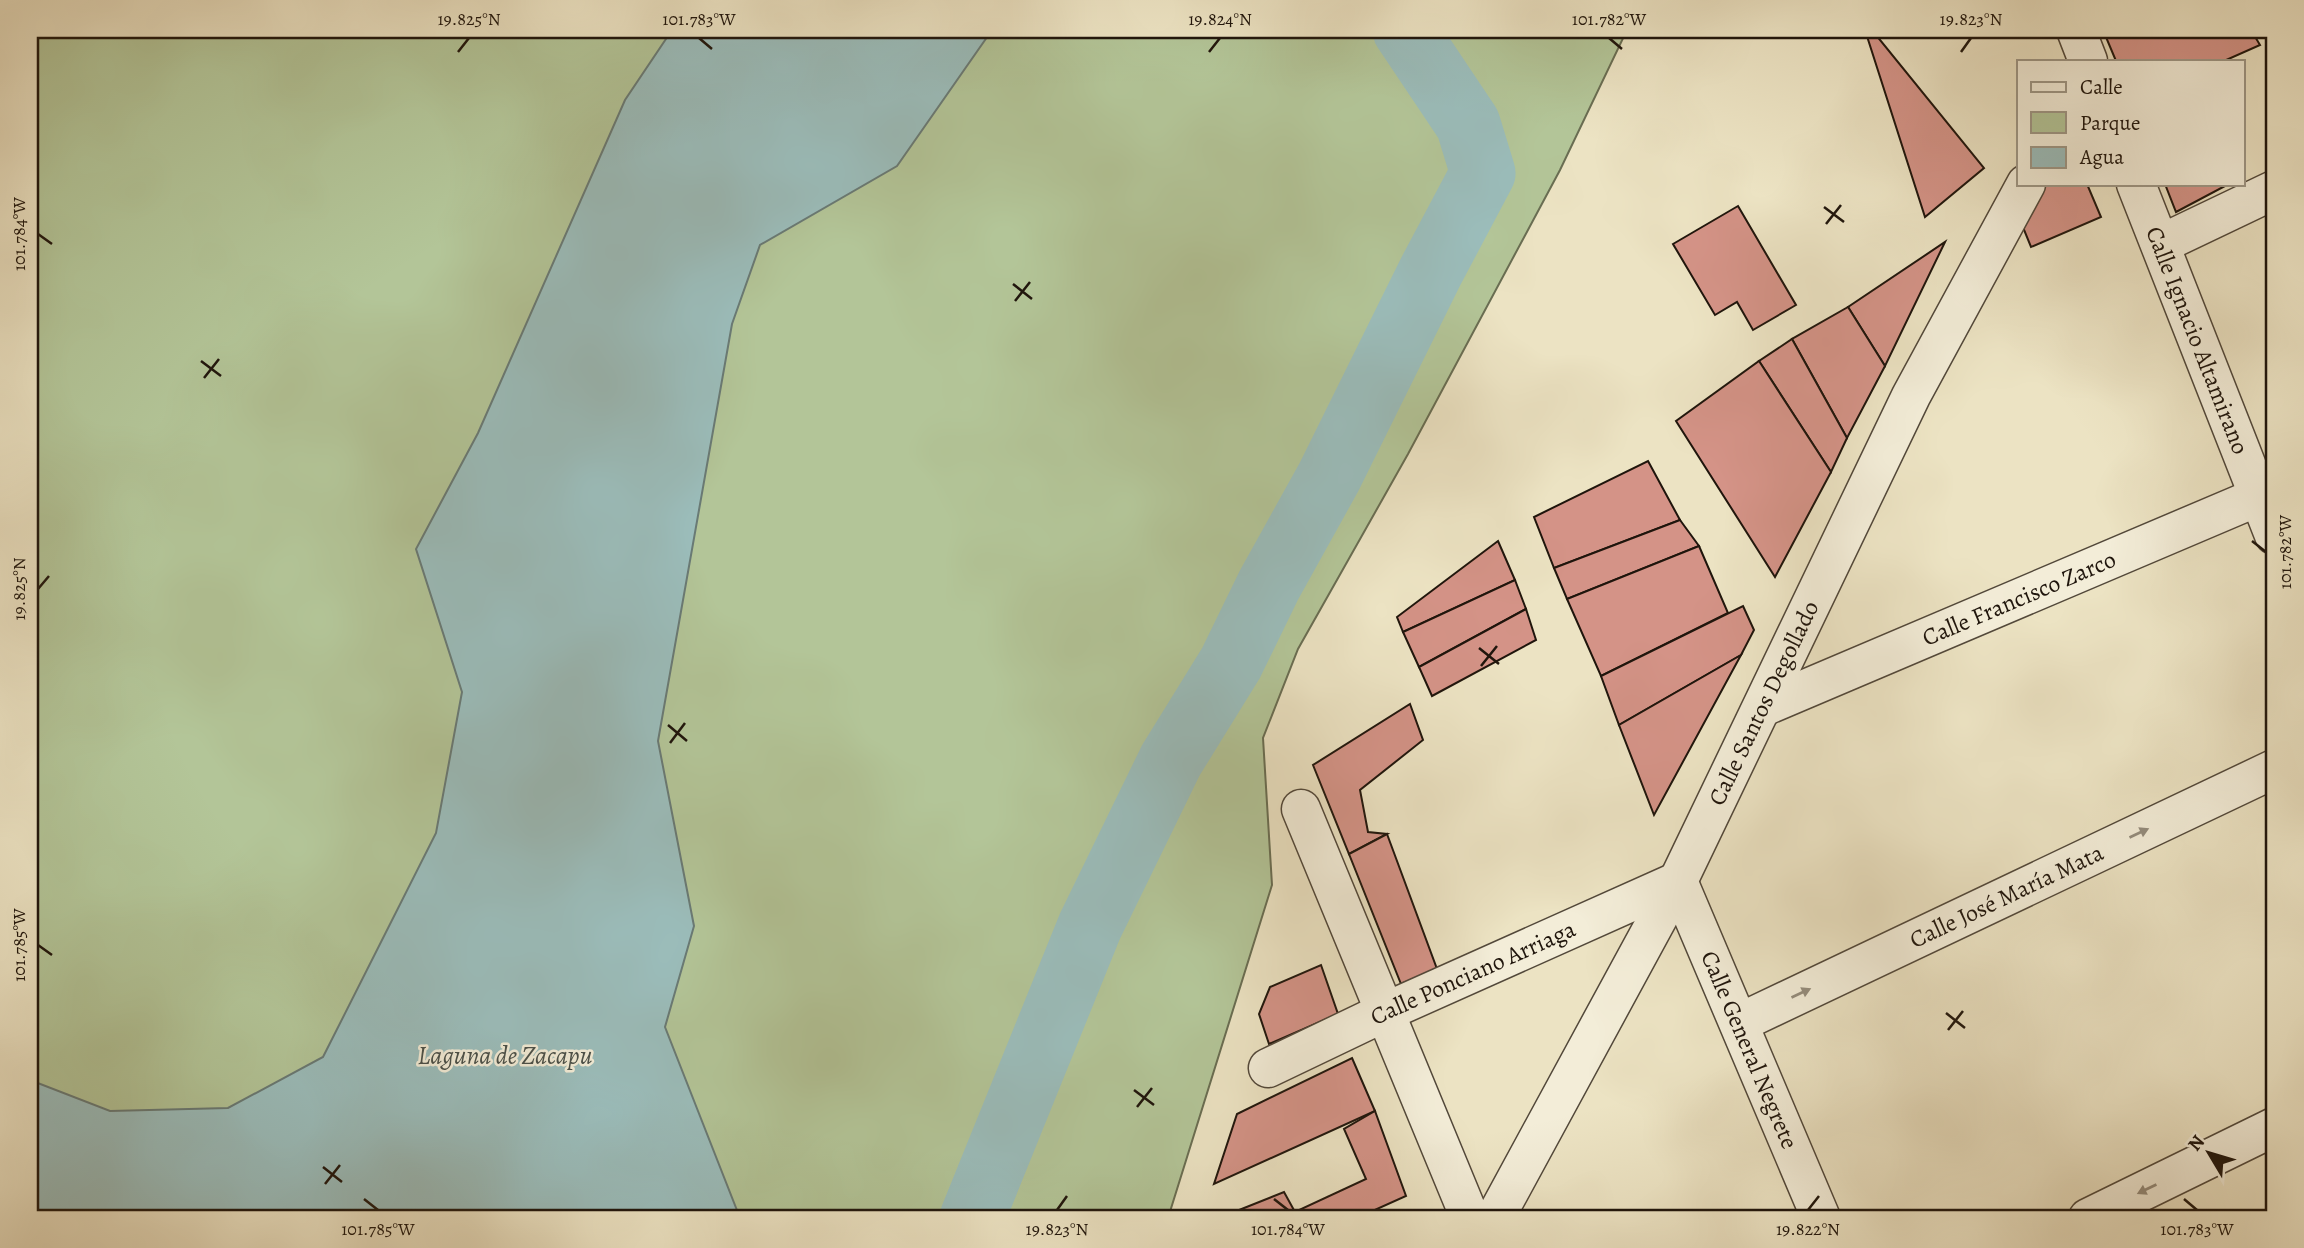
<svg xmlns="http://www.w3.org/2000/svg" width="2304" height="1248" viewBox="0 0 2304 1248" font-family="Alegreya,serif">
	<rect width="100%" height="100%" fill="#ece3c3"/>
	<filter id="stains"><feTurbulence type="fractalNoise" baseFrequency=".00286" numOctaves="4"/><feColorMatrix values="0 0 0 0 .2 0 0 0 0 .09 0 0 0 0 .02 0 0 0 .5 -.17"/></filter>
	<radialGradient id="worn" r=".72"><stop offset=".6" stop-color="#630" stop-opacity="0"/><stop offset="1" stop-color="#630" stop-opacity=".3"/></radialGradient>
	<polygon fill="#b3c598" stroke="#696d52" stroke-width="2" points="30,30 1643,30 1625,34 1560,170 1408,454 1298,649 1263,738 1272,885 1168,1218 30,1218"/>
	<polygon fill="#9bbdbb" stroke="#697a75" stroke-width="2" points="672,30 992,30 897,166 760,245 732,324 658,741 694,926 665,1027 740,1218 30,1218 30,1080 110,1111 228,1108 323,1057 436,833 462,692 416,549 478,433 625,100"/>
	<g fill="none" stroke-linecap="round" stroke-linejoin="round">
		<polyline stroke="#9bbdbb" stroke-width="65" points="972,1218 1090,926 1171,760 1231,663 1269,585 1329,477 1431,271 1483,173 1468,124 1405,30"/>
	</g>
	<g fill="#d49387" stroke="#1f150c" stroke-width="2">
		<polygon points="1865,30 1872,30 1984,168 1925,217"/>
		<polygon points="2103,30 2251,30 2260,45 2224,61 2116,61"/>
		<polygon points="2038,184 2087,184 2101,217 2031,247 2018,215"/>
		<polygon points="2165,184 2226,184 2227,185 2176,212"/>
		<polygon points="1738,206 1796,305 1753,330 1737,302 1715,315 1673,244"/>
		<polygon points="1945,242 1885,366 1848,307"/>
		<polygon points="1848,307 1885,366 1847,438 1792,339"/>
		<polygon points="1792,339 1847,438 1831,472 1759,361"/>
		<polygon points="1759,361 1831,472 1775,577 1676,421"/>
		<polygon points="1648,461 1680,520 1554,568 1534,517"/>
		<polygon points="1680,520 1699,546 1567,599 1554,568"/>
		<polygon points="1498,541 1515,580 1403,632 1397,617"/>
		<polygon points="1699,546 1728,613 1601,676 1567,599"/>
		<polygon points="1515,580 1526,609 1419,667 1403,632"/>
		<polygon points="1743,606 1754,630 1741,655 1619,725 1601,676"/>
		<polygon points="1526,609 1536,640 1432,696 1419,667"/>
		<polygon points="1741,655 1654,815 1619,725"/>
		<polygon points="1410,704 1423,740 1360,790 1368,832 1387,834 1349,854 1313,765"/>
		<polygon points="1387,834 1437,969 1401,984 1349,854"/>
		<polygon points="1321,965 1338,1014 1269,1044 1259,1014 1270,987"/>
		<polygon points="1352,1058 1375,1111 1214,1184 1237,1114"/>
		<polygon points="1375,1111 1406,1196 1357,1218 1219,1218 1284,1192 1295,1212 1366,1179 1344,1129"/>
	</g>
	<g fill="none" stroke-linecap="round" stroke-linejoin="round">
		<g stroke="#52483a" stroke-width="41">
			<g id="minor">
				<polyline points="2076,30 2088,61"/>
				<path id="s1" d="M2136 184 2274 535"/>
				<polyline points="2161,244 2274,190"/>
				<path id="s2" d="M1763 707 2274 490"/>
				<polyline points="1301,809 1470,1218"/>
				<path id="s3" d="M1739 1023 2274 769"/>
				<path id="s4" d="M1268 1068 1385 1012 1678 881 1821 1218"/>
				<path id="s5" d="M1495 1218 1678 881 1911 396 2026 184"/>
				<polyline points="2088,1218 2274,1127"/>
			</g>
		</g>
		<use href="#minor" stroke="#f3edd8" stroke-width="38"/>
	</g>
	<defs><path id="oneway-solid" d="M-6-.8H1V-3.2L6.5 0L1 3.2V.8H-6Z" transform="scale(1.75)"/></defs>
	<g fill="#948c7c">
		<use href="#oneway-solid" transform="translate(2139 833) rotate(-25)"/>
		<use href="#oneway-solid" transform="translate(1801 993) rotate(-25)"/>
		<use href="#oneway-solid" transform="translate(2147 1189) rotate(154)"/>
	</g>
	<path fill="none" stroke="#1f150c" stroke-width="2.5" d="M699 38 712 49M1609 38 1622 49M458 52 469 38M1209 52 1220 38M1961 52 1971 38M1824 207 1844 222M1826 224 1841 205M38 234 52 244M1013 284 1032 299M1015 301 1030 282M201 361 221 376M204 378 219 359M2252 541 2266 552M38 589 49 576M1479 648 1499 664M1481 666 1497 646M668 725 687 741M670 743 685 723M38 945 52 955M1946 1013 1965 1028M1948 1030 1963 1011M1134 1090 1154 1105M1137 1107 1152 1088M323 1167 342 1182M325 1184 340 1165M364 1199 378 1210M1274 1199 1288 1210M2184 1199 2197 1210M1057 1210 1067 1196M1808 1210 1819 1196"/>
	<g text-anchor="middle" stroke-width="5" stroke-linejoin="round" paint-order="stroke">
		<g font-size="24" fill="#1f150c" stroke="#f3edd8">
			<text dy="8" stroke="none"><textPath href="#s1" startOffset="168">Calle Ignacio Altamirano</textPath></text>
			<text dy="8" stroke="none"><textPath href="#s2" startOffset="278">Calle Francisco Zarco</textPath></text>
			<text dy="8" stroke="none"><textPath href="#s5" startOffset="581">Calle Santos Degollado</textPath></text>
			<text dy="8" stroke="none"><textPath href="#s3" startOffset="296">Calle José María Mata</textPath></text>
			<text dy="8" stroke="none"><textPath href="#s4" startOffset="226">Calle Ponciano Arriaga</textPath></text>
			<text dy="8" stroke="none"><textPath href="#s4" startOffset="634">Calle General Negrete</textPath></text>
		</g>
		<g font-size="26" font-style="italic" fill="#4a5049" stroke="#f3edd8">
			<text x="505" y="1064">Laguna de Zacapu</text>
		</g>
	</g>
	<rect width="2304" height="1248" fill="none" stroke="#ece3c3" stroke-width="77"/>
	<rect x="2017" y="60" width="228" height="126" fill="#f3edd8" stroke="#9e9786" stroke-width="2"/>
	<rect x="2031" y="82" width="35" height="10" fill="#f3edd8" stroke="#9e9786" stroke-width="2"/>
	<text x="2080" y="94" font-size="21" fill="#1f150c">Calle</text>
	<rect x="2031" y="112" width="35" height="21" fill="#b3c598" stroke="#9e9786" stroke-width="2"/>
	<text x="2080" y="130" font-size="21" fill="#1f150c">Parque</text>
	<rect x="2031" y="147" width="35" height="21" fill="#9bbdbb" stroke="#9e9786" stroke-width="2"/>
	<text x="2080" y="164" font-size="21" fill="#1f150c">Agua</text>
	<g transform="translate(2209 1153) rotate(308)" stroke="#f3edd8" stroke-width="5" paint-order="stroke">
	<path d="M0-5L12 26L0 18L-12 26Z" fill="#1f150c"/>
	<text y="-10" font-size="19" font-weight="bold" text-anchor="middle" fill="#1f150c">N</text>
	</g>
	<rect x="38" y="38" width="2228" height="1172" fill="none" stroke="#1f150c" stroke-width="2.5"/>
	<g font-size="18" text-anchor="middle" fill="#1f150c">
		<text x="469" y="25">19.825°N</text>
		<text x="699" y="25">101.783°W</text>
		<text x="1220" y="25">19.824°N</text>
		<text x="1609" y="25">101.782°W</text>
		<text x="1971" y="25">19.823°N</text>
		<text transform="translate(19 234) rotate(-90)" y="6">101.784°W</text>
		<text transform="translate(2285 552) rotate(-90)" y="6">101.782°W</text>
		<text transform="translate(19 589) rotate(-90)" y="6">19.825°N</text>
		<text transform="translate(19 945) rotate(-90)" y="6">101.785°W</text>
		<text x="378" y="1235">101.785°W</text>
		<text x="1057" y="1235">19.823°N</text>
		<text x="1288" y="1235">101.784°W</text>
		<text x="1808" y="1235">19.822°N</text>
		<text x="2197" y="1235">101.783°W</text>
	</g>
	<rect width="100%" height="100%" filter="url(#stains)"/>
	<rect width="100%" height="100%" fill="url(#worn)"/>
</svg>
